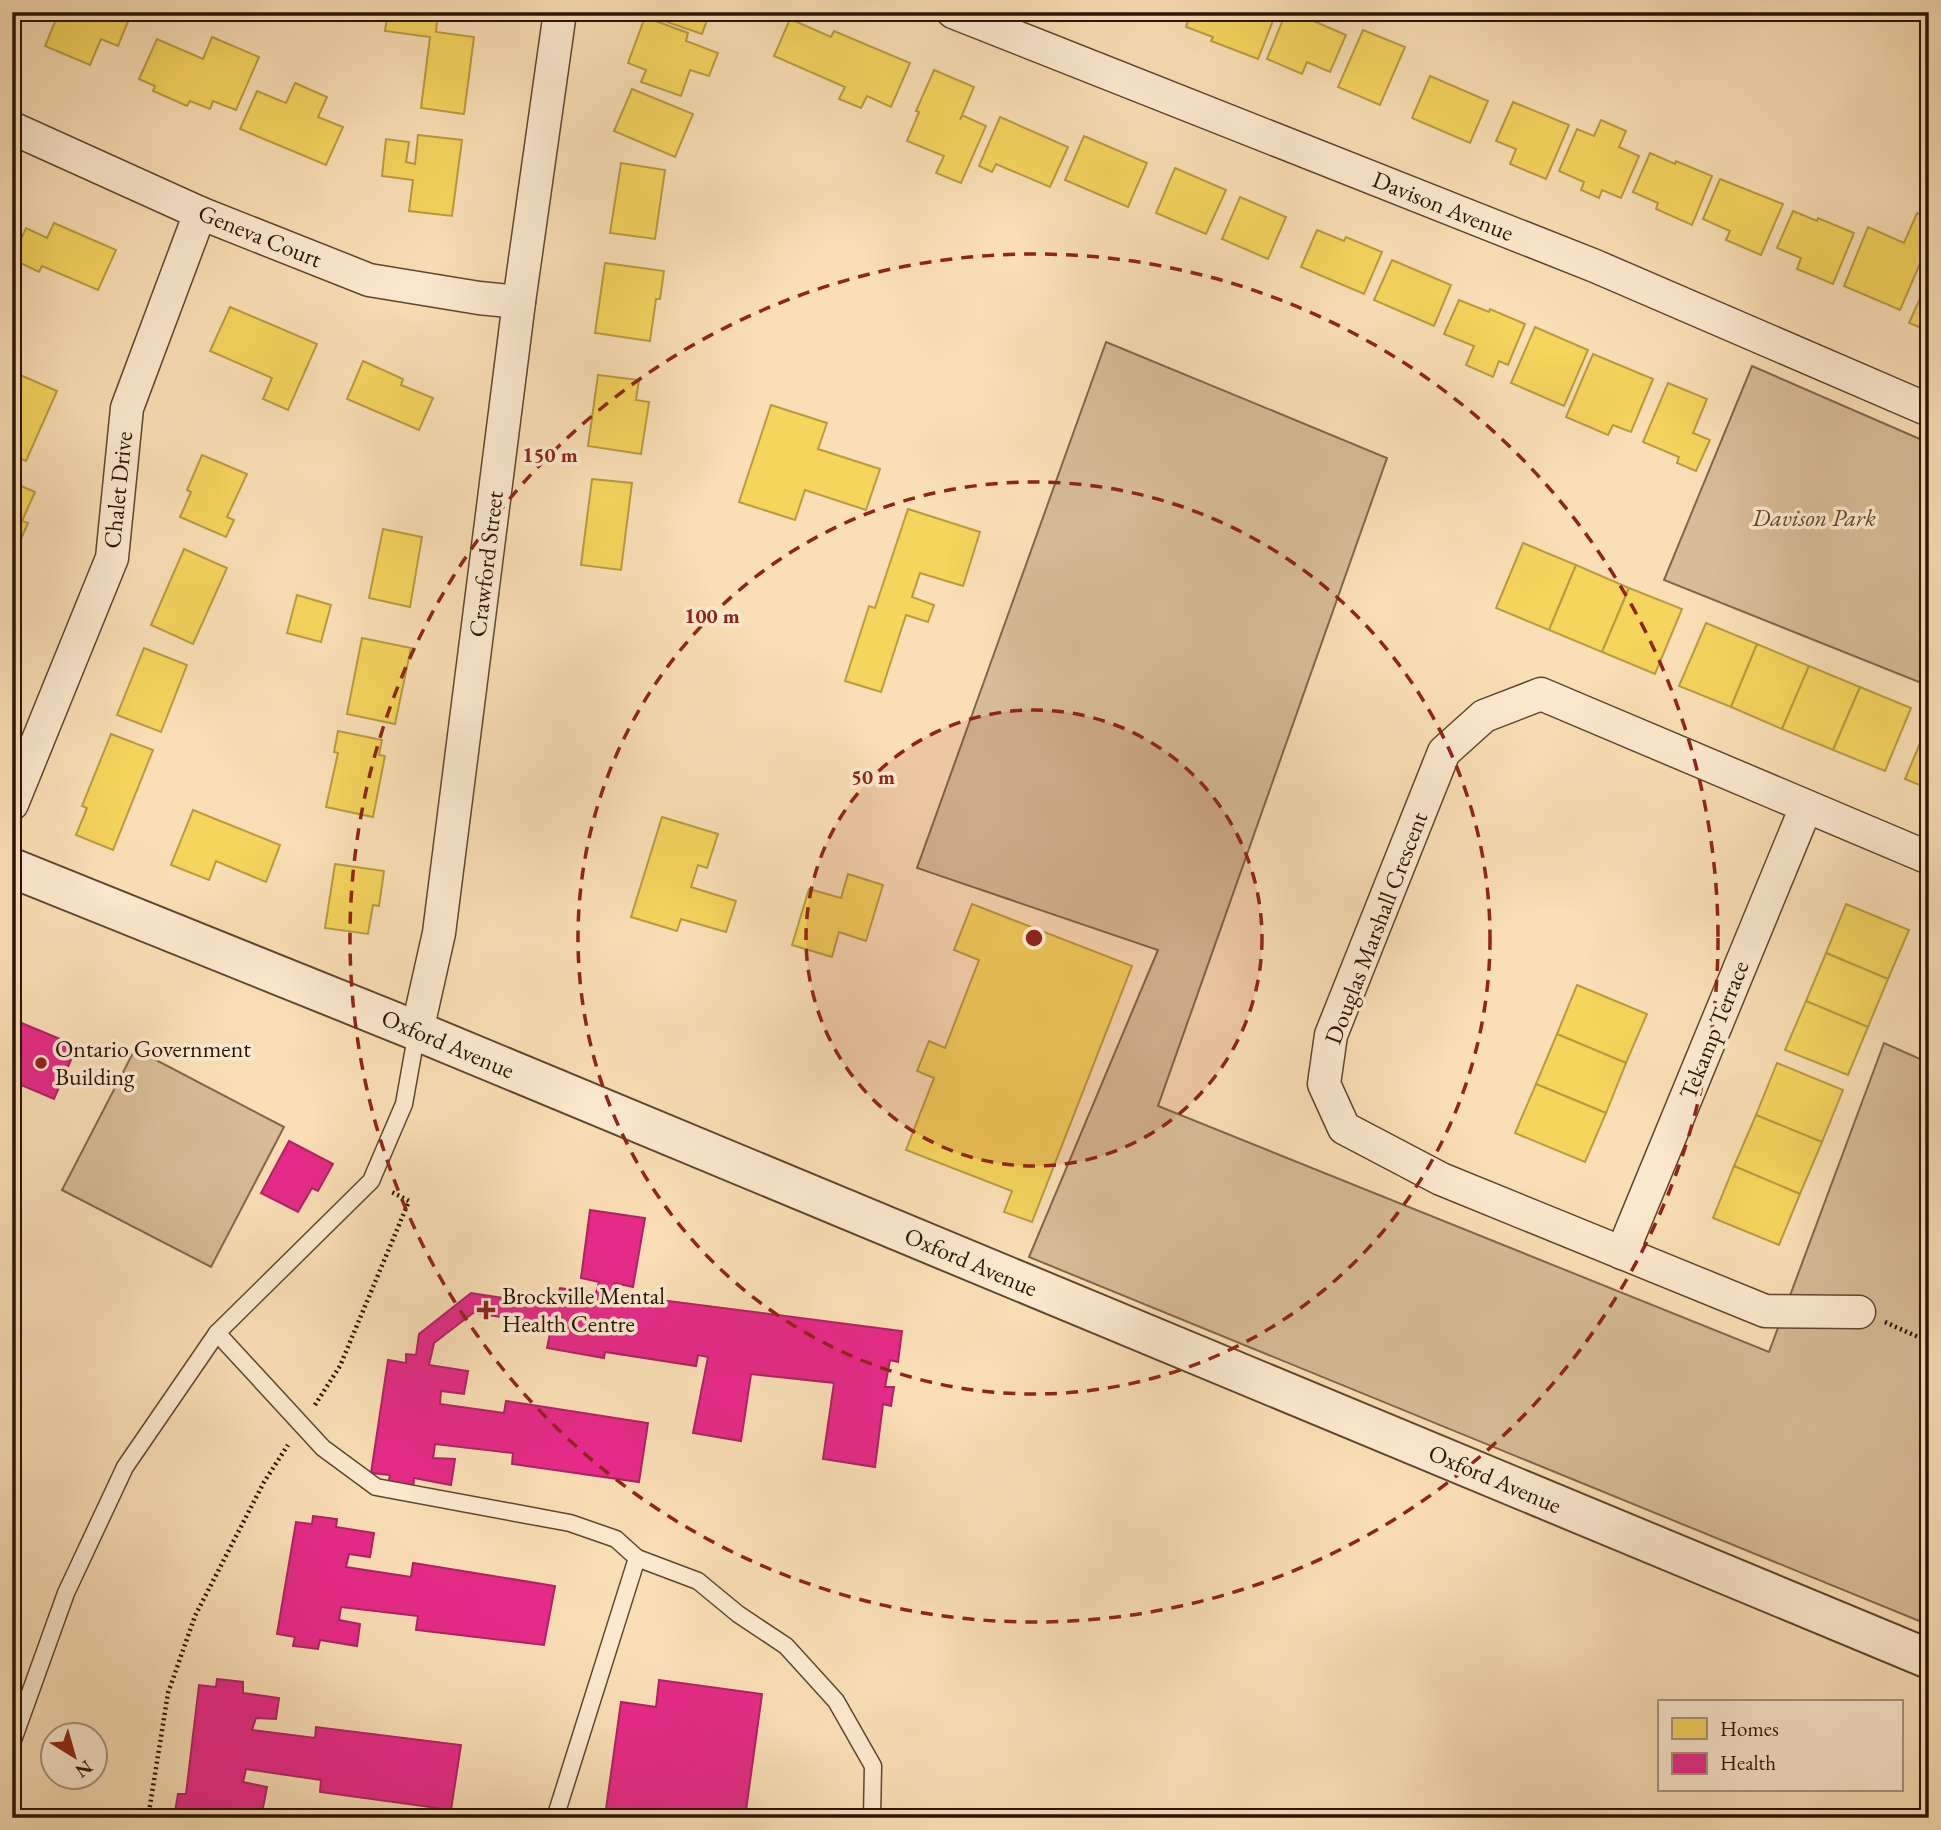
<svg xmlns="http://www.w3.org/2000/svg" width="1941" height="1830" viewBox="0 0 1941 1830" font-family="'EB Garamond',serif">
	<rect width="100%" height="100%" fill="#fadfb6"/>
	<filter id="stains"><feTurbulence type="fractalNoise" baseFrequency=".00286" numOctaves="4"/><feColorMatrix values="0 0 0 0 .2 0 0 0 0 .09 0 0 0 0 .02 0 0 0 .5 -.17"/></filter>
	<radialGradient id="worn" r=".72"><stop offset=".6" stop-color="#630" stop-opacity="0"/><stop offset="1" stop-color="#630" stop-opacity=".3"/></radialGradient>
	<g fill="#d7bc97" stroke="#80684c" stroke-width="2">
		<polygon points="1106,342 1387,458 1158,1106 1769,1352 1884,1043 1929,1063 1929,1625 1029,1257 1158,950 917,868"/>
		<polygon points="1752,366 1929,443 1929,686 1664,580"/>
		<polygon points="135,1049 284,1127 211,1267 62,1190"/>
	</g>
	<g fill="#f6d55c" stroke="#b99b40" stroke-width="2">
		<polygon points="59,12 126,12 131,14 118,46 101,39 90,65 45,46"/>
		<polygon points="388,12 438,12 436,32 474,37 464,114 421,108 430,37 385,31"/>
		<polygon points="671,12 710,12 702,34 667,22"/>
		<polygon points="1191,12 1274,12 1276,13 1258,59 1211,41 1213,37 1186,27"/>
		<polygon points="1286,12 1293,12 1346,35 1330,72 1307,62 1302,74 1267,59"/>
		<polygon points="645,17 688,33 686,41 718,53 709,76 690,70 681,96 641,82 646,70 628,63"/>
		<polygon points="790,19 831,37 834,31 910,63 891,107 867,96 861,108 839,99 845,87 774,56"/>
		<polygon points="1363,30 1405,47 1380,105 1338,87"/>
		<polygon points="212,37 259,57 236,110 213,101 210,109 190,101 187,106 153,91 155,86 139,79 157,39 203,59"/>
		<polygon points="934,70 974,87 960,120 962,115 986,126 961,183 936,173 944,156 907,141 919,112 916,111"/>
		<polygon points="1430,76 1488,101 1470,143 1412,118"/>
		<polygon points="295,83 327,97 318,117 343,127 326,165 240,129 257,91 286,103"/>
		<polygon points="632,89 693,114 675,157 614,131"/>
		<polygon points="1513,102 1569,125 1546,179 1510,164 1516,149 1496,141"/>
		<polygon points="1000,117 1068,147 1050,187 996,164 992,172 979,166"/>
		<polygon points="1601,120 1626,131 1619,147 1639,156 1621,198 1602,190 1599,198 1581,190 1584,182 1559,171 1577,129 1594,136"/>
		<polygon points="418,135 462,140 452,216 409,211 413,180 382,176 386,139 409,142 406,162 415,164"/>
		<polygon points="1084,136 1147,163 1128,207 1065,180"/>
		<polygon points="1650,153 1675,164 1676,161 1712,176 1692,225 1656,209 1658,203 1633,192"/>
		<polygon points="621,163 665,170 655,239 610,233"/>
		<polygon points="1175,168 1226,190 1206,234 1156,213"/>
		<polygon points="1720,179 1783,204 1761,255 1726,240 1730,231 1703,219"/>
		<polygon points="1240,197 1286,217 1268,259 1222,239"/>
		<polygon points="1793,211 1817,221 1818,218 1854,233 1833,284 1797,269 1801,258 1777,248"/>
		<polygon points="1917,213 1929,218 1929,243 1900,310 1844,286 1868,227 1904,243"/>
		<polygon points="54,223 116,250 98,290 42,266 39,272 12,259 26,228 47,238"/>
		<polygon points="1317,230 1344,241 1346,237 1382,252 1364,294 1301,267"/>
		<polygon points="1392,260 1451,285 1434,326 1374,300"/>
		<polygon points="605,263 664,271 660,299 656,299 650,341 595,333"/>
		<polygon points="1927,283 1929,284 1929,331 1909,323"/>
		<polygon points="1459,300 1489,312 1490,309 1525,324 1508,365 1499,361 1493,377 1466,365 1474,346 1444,334"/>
		<polygon points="230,307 317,344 288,410 263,399 272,378 210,351"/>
		<polygon points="1535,327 1588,350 1564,406 1511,383"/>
		<polygon points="1593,354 1653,379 1631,432 1613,425 1608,435 1566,417"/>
		<polygon points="363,361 403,379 401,385 433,398 419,430 347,399"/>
		<polygon points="18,374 57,391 26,461 12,455 12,387"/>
		<polygon points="598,375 639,380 636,400 649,402 641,454 588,446"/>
		<polygon points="1668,383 1707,399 1693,433 1710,440 1696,471 1677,463 1679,457 1643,442"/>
		<polygon points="771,405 827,423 818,449 880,469 866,510 805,490 795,520 739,502"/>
		<polygon points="202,455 247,474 227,517 234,520 226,537 180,517 191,492 187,490"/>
		<polygon points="592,479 632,483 621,570 581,565"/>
		<polygon points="12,482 35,492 22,521 28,523 13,557"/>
		<polygon points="908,509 980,532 963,586 920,573 912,597 934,605 928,622 906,615 881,692 845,681 869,606 875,608"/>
		<polygon points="383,529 422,537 410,607 369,598"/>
		<polygon points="1523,543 1576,565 1549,630 1496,608"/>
		<polygon points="184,549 227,568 193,644 151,625"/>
		<polygon points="1576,565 1629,588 1602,652 1549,630"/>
		<polygon points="1629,588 1682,609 1655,674 1602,652"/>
		<polygon points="297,595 331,605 321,642 287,633"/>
		<polygon points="1706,623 1757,644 1731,707 1679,686"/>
		<polygon points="362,638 411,648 395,724 347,714"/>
		<polygon points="1757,644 1809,666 1782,729 1731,707"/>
		<polygon points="144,648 187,665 161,732 117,715"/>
		<polygon points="1809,666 1860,687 1833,750 1782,729"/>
		<polygon points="1860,687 1911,708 1885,771 1833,750"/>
		<polygon points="1929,722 1929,789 1905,779"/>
		<polygon points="338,731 382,740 379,755 385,756 373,817 326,807 338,753 334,752"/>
		<polygon points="111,734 153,750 113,850 76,835 87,808 82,806"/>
		<polygon points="193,810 280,845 266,882 216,861 209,880 171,865"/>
		<polygon points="662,817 718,834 707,868 698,865 691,887 736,901 726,932 681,919 677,931 631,917"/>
		<polygon points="335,864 384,871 379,906 373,905 368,934 325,928"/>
		<polygon points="848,874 883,885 866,941 839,932 832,957 792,945 809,889 841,898"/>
		<polygon points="972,904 1132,966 1032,1222 1004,1212 1012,1191 906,1150 934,1078 917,1071 929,1041 945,1048 979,960 954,950"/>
		<polygon points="1846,904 1909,930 1888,979 1826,953"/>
		<polygon points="1826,953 1888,979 1868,1027 1806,1001"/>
		<polygon points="1577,985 1647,1014 1626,1063 1557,1034"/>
		<polygon points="1806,1001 1868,1027 1848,1075 1785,1050"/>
		<polygon points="1557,1034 1626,1063 1606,1113 1536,1084"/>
		<polygon points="1777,1063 1843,1090 1822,1142 1756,1115"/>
		<polygon points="1536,1084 1606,1113 1585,1162 1515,1133"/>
		<polygon points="1756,1115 1822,1142 1800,1194 1734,1166"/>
		<polygon points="1734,1166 1800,1194 1779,1245 1713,1218"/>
	</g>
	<g fill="#e7298a" stroke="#ae2361" stroke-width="2">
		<polygon points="12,1019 77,1046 54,1099 12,1081"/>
		<polygon points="289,1141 333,1164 318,1191 312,1188 298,1212 261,1193"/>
		<polygon points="590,1210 645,1218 633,1287 615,1283 613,1294 902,1331 898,1362 890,1360 885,1387 894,1387 891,1406 883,1404 875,1467 823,1459 834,1383 751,1374 741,1441 693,1433 708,1357 698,1355 696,1366 605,1352 604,1358 547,1348 552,1324 473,1313 434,1343 429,1365 468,1371 464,1394 441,1391 440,1404 504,1413 506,1401 648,1423 639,1482 512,1464 513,1453 435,1444 433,1458 455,1459 451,1485 414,1478 413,1489 388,1484 390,1475 371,1473 388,1360 406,1363 406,1354 416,1355 419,1334 471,1293 555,1306 560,1288 596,1293 599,1282 581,1278"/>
		<polygon points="313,1516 337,1519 336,1527 374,1533 370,1557 349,1554 346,1567 411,1577 413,1563 555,1586 544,1645 416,1630 418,1616 341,1607 339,1620 360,1624 357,1646 320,1640 318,1649 293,1646 295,1637 277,1634 296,1522 312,1524"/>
		<polygon points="217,1679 243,1682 243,1693 279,1698 276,1719 256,1718 252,1730 315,1738 316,1727 461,1745 451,1810 320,1792 321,1780 246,1769 243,1782 267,1787 261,1818 174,1818 178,1794 186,1794 199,1685 216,1687"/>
		<polygon points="659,1680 762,1694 745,1818 605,1816 621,1702 656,1707"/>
	</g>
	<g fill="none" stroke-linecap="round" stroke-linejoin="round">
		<g stroke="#5e472e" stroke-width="19">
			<g id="service">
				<polyline points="217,1333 323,1448 376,1487 570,1523 616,1539 637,1558 555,1818"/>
				<polyline points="637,1558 698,1581 738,1614 786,1646 836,1701 873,1766 872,1818"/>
				<polyline points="12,1743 66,1593 125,1467 217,1333 371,1181 404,1104 417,1031"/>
			</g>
		</g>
		<g stroke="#5e472e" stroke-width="35">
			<g id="minor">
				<polyline points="953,12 1595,266 1929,410"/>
				<polyline points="12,128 200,213 369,280 479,298 519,302"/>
				<polyline points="12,804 112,558 127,408 200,213"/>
				<polyline points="417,1031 439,933 519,302 560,12"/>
				<polyline points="1622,1253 1806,807"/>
				<polyline points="1859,1312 1765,1311 1441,1179 1344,1128 1324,1084 1331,1035 1444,752 1484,716 1541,694 1929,858"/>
			</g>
		</g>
		<g stroke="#5e472e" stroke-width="42">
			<polyline id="tertiary" points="12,868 417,1031 1929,1659"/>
		</g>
		<g stroke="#2a1400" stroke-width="4.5" stroke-dasharray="2 3.5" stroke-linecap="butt">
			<polyline points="1885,1322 1929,1342"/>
			<polyline points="315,1405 340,1366 409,1201 390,1191"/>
			<polyline points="148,1818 168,1693 195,1616 264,1482 288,1445"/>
		</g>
		<use href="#service" stroke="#fcead0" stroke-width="16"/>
		<use href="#minor" stroke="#fcead0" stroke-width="32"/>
		<use href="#tertiary" stroke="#fcead0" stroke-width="38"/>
	</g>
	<circle cx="1034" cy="938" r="228" fill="#8f2418" fill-opacity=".12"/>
	<g fill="none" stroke="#8f2418" stroke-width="3.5" stroke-dasharray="12 9">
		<circle cx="1034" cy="938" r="228"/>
		<circle cx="1034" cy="938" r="456"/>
		<circle cx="1034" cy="938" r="684"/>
	</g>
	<g fill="#8f2418" stroke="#fcead0" stroke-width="2.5">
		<circle cx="41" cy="1063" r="7"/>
		<path d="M482.5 1299.5h7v7h7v7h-7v7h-7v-7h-7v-7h7z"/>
	</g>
	<g text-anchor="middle" stroke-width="7" stroke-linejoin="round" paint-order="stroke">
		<g font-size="24" fill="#2a1400" stroke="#fcead0">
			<text transform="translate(1443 206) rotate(22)" y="8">Davison Avenue</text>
			<text transform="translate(260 236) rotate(22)" y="8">Geneva Court</text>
			<text transform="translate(118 490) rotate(-84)" y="8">Chalet Drive</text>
			<text transform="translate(486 564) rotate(-83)" y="8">Crawford Street</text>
			<text transform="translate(1376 928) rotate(-69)" y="8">Douglas Marshall Crescent</text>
			<text transform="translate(1714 1030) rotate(-68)" y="8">Tekamp Terrace</text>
			<text transform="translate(448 1044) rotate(23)" y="8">Oxford Avenue</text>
			<text transform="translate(971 1262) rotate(23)" y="8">Oxford Avenue</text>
			<text transform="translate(1495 1479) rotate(23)" y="8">Oxford Avenue</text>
		</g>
		<g font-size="24" font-style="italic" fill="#5e462d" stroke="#fcead0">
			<text x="1814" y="526">Davison Park</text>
		</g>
		<g font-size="24" fill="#2a1400" stroke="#fcead0" text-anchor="start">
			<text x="55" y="1057">Ontario Government<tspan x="55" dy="28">Building</tspan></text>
			<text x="502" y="1304">Brockville Mental<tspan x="502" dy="28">Health Centre</tspan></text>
		</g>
	</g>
	<circle cx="1034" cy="938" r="10" fill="#8f2418" stroke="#fcead0" stroke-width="3.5"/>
	<g font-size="21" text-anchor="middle" font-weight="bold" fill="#8f2418" stroke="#fcead0" stroke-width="7" stroke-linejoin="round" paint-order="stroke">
		<text x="550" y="462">150 m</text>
		<text x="712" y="623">100 m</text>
		<text x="873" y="784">50 m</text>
	</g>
	<rect width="1941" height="1830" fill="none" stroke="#fadfb6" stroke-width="42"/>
	<rect x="14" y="14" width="1913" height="1802" fill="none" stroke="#2a1400" stroke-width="3.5"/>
	<rect x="21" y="21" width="1899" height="1788" fill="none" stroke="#2a1400" stroke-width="2"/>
	<rect x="1658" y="1700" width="245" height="91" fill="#fcead0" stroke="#a8947d" stroke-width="2"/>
	<rect x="1672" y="1718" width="35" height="21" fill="#f6d55c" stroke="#a8947d" stroke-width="2"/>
	<text x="1720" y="1736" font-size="21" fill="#2a1400">Homes</text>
	<rect x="1672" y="1753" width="35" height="21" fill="#e7298a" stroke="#a8947d" stroke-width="2"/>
	<text x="1720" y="1770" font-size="21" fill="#2a1400">Health</text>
	<g transform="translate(74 1756) rotate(143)"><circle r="33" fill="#fcead0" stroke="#a8947d" stroke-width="2"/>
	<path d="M0-5L12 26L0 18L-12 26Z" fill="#8f2418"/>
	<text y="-10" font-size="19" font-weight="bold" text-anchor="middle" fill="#2a1400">N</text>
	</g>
	<rect width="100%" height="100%" filter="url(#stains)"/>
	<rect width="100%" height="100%" fill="url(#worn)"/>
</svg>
